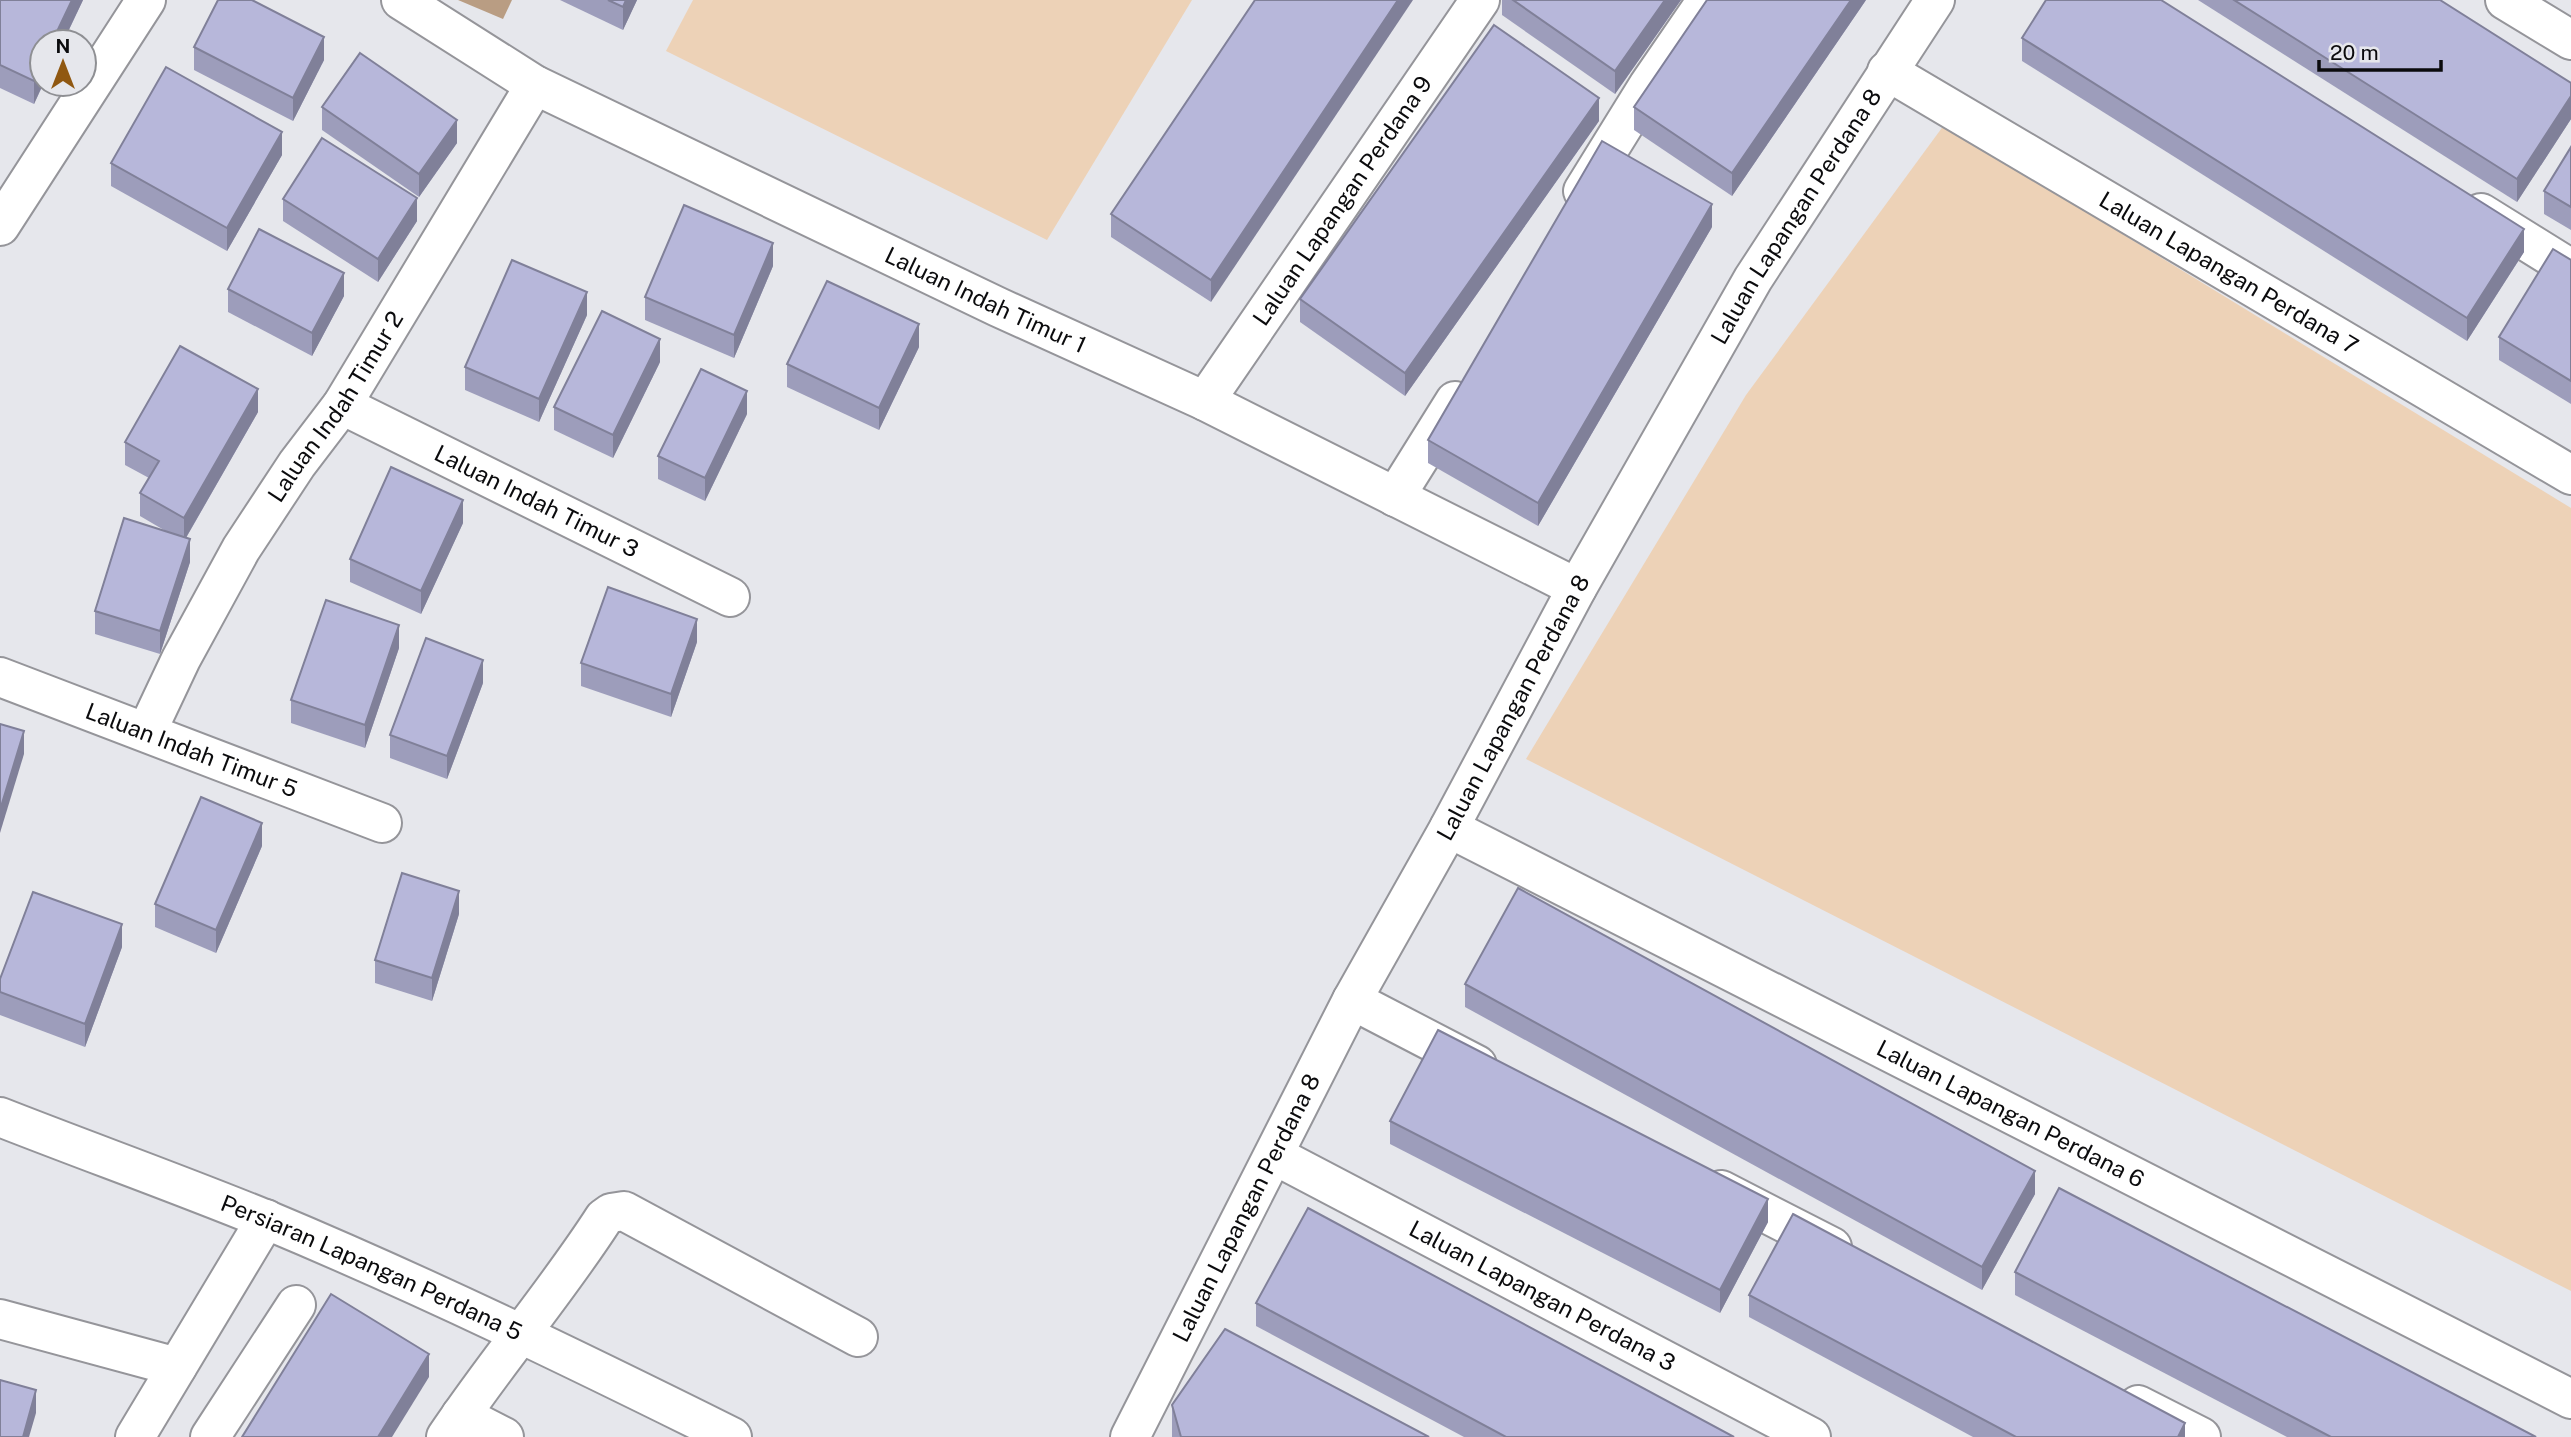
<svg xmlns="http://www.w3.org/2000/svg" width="2571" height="1437" viewBox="0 0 2571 1437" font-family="'Public Sans',sans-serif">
	<rect width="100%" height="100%" fill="#e6e7ec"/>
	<g fill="#edd2b7">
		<polygon points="693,0 1192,0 1047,240 666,51"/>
		<polygon points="1944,125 2571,508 2571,1291 1526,759 1746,395"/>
	</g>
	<polygon fill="#b99d83" points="458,0 512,0 503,19"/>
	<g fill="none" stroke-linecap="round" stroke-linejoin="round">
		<g stroke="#95959a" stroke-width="42">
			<g id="minor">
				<path id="s1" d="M401 0 535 85 998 307 1205 401 1577 588"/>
				<polyline points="2505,0 2571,40"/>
				<path id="s2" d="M1887 71 2571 475"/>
				<polyline points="1583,191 1648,86 1707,0"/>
				<polyline points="2481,213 2571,269"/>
				<polyline points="0,226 146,0"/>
				<path id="s3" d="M1205 401 1480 0"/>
				<path id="s4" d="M342 405 730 597"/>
				<polyline points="1395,497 1455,401"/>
				<path id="s5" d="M0 677 382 823"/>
				<path id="s6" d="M147 731 181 659 241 549 297 464 342 405 535 85"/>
				<path id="s7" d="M1449 828 2571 1399"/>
				<polyline points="1352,1000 1477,1065"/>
				<path id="s8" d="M0 1117C89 1152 179 1184 267 1220 425 1286 579 1361 732 1437"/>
				<path id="s9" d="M1274 1155 1811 1437"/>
				<polyline points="1721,1190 1832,1247"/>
				<polyline points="0,1319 177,1367"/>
				<polyline points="2138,1405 2201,1437"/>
				<polyline points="461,1415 504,1437"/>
				<polyline points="135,1437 266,1219"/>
				<polyline points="210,1437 296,1305"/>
				<path d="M446 1437C496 1362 555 1294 604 1218L611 1213 624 1211 858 1337"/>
				<path id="s10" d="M1130 1437 1352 1000 1449 828 1577 588 1753 279 1935 0"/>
			</g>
		</g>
		<use href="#minor" stroke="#fff" stroke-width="38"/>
	</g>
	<g fill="#9d9dbb">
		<polygon points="0,0 83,0 34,104 0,88"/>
		<polygon points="560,0 637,0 623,30"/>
		<polygon points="1255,0 1211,302 1111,237 1111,214"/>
		<polygon points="1502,0 1681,0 1615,94 1502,15"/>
		<polygon points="1866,0 1732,196 1634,130 1634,107"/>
		<polygon points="2198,0 2440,0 2571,83 2571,119 2517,202"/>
		<polygon points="2022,38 2524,252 2467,341 2022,61"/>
		<polygon points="194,47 324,60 293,121 194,70"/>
		<polygon points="322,107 457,143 419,197 322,130"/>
		<polygon points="1599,121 1405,396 1300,322 1300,299"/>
		<polygon points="2571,147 2571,230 2544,214 2544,191"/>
		<polygon points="282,155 227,251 111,186 111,163"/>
		<polygon points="283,199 417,221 378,282 283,221"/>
		<polygon points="1712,227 1538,526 1428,463 1428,440"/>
		<polygon points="2571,260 2571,404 2499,360 2499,337"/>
		<polygon points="773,266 734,358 645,320 645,297"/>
		<polygon points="228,289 344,296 312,356 228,312"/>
		<polygon points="587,315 539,422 465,390 465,367"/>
		<polygon points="919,347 879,430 787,387 787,364"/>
		<polygon points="660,362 613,458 554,430 554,407"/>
		<polygon points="258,412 186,538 190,562 160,654 95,634 95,611 169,533 140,516 140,493 149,478 125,465 125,442"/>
		<polygon points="747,414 705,501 658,479 658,456"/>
		<polygon points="463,523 421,614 350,582 350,559"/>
		<polygon points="697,642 671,717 581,686 581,663"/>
		<polygon points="399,648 365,748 291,723 291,700"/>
		<polygon points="483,683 447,779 390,758 390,735"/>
		<polygon points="262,846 216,953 155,927 155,904"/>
		<polygon points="459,914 432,1001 375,983 375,960"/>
		<polygon points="122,947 85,1047 0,1015 0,979"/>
		<polygon points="1465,984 2035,1194 1982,1290 1465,1007"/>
		<polygon points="1390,1121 1768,1222 1720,1313 1390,1144"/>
		<polygon points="2015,1272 2536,1437 2287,1437 2015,1295"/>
		<polygon points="1749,1295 2185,1437 1973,1437 1749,1317"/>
		<polygon points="1256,1303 1734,1437 1464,1437 1256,1326"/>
		<polygon points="1172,1405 1429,1437 1172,1437"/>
	</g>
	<g fill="#808099">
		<polygon points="72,0 83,0 63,42 52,42"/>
		<polygon points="626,0 637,0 623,30 623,7"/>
		<polygon points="1398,0 1413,0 1211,302 1211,280"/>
		<polygon points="1665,0 1681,0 1615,94 1615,71"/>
		<polygon points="1851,0 1866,0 1732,196 1732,173"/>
		<polygon points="324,37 324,60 293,121 293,98"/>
		<polygon points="42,64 42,84 43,84 34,104 34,81"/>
		<polygon points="2571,96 2571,119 2517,202 2517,179"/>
		<polygon points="1599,98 1599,121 1405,396 1405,373"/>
		<polygon points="457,120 457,143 419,197 419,174"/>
		<polygon points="282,132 282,155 227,251 227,228"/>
		<polygon points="417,198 417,221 378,282 378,259"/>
		<polygon points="1712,204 1712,227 1538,526 1538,503"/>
		<polygon points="2524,229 2524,252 2467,341 2467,318"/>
		<polygon points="773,243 773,266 734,358 734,335"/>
		<polygon points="344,273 344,296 312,356 312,333"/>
		<polygon points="587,292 587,315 539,422 539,399"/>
		<polygon points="919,324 919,347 879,430 879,408"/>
		<polygon points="660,339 660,362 613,458 613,435"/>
		<polygon points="258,389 258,412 184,541 184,518"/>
		<polygon points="747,391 747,414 705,501 705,478"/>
		<polygon points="463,500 463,523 421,614 421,591"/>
		<polygon points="190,539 190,562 160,654 160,631"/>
		<polygon points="697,619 697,642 671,717 671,694"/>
		<polygon points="399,625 399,648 365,748 365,725"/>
		<polygon points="483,660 483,683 447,779 447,756"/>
		<polygon points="24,731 24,754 0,833 0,810"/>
		<polygon points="262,823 262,846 216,953 216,930"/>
		<polygon points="459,891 459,914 432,1001 432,978"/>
		<polygon points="122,924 122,947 85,1047 85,1024"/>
		<polygon points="2035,1171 2035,1194 1982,1290 1982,1267"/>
		<polygon points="1768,1199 1768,1222 1720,1313 1720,1290"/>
		<polygon points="429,1354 429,1377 392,1437 378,1437"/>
		<polygon points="36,1390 36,1413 29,1437 23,1437"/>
		<polygon points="2185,1423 2185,1437 2178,1437"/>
	</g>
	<g fill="#b7b7da" stroke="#808099" stroke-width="2">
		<polygon points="0,0 72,0 52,42 42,42 42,64 34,81 0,65"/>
		<polygon points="218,0 252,0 324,37 293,98 194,47"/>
		<polygon points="608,0 626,0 623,7"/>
		<polygon points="1255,0 1398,0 1211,280 1111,214"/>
		<polygon points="1513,0 1665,0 1615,71"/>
		<polygon points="1707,0 1851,0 1732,173 1634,107"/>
		<polygon points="2046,0 2161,0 2524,229 2467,318 2022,38"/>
		<polygon points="2234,0 2440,0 2571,83 2571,96 2517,179"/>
		<polygon points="1494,25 1599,98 1405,373 1300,299"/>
		<polygon points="360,53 457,120 419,174 322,107"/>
		<polygon points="166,67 282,132 227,228 111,163"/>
		<polygon points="322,138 417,198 378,259 283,199"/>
		<polygon points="1602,141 1712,204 1538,503 1428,440"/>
		<polygon points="2571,147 2571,207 2544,191"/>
		<polygon points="684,205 773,243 734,335 645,297"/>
		<polygon points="259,229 344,273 312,333 228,289"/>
		<polygon points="2553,249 2571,260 2571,381 2499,337"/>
		<polygon points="512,260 587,292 539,399 465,367"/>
		<polygon points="827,281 919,324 879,408 787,364"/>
		<polygon points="602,311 660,339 613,435 554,407"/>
		<polygon points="180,346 258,389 184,518 140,493 159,461 125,442"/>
		<polygon points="701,369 747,391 705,478 658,456"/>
		<polygon points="391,467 463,500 421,591 350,559"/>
		<polygon points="124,518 190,539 160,631 95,611"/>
		<polygon points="608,587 697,619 671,694 581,663"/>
		<polygon points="326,600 399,625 365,725 291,700"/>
		<polygon points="426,638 483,660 447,756 390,735"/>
		<polygon points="0,724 24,731 0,810"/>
		<polygon points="201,797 262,823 216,930 155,904"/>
		<polygon points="402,873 459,891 432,978 375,960"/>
		<polygon points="1518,888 2035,1171 1982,1267 1465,984"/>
		<polygon points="33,892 122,924 85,1024 0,992 0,979"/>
		<polygon points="1438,1030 1768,1199 1720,1290 1390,1121"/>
		<polygon points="2059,1188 2536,1437 2331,1437 2015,1272"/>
		<polygon points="1308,1208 1734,1437 1506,1437 1256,1303"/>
		<polygon points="1793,1214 2185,1423 2178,1437 2016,1437 1749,1295"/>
		<polygon points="331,1294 429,1354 378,1437 242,1437"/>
		<polygon points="1225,1329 1429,1437 1181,1437 1172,1405"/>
		<polygon points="0,1380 36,1390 23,1437 0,1437"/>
	</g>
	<g text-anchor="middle" stroke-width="7" stroke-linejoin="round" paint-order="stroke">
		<g font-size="23" fill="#0b0b0d" stroke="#e6e7ec">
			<text dy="8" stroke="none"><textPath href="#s3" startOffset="243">Laluan Lapangan Perdana 9</textPath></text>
			<text dy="8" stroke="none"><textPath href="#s10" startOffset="1391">Laluan Lapangan Perdana 8</textPath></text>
			<text dy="8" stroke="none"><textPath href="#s2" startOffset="397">Laluan Lapangan Perdana 7</textPath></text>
			<text dy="8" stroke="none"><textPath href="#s1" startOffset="658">Laluan Indah Timur 1</textPath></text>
			<text dy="8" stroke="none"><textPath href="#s6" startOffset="376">Laluan Indah Timur 2</textPath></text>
			<text dy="8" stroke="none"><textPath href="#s4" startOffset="217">Laluan Indah Timur 3</textPath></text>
			<text dy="8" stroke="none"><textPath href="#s10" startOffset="824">Laluan Lapangan Perdana 8</textPath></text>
			<text dy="8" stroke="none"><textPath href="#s5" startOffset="205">Laluan Indah Timur 5</textPath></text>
			<text dy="8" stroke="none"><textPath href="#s7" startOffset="630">Laluan Lapangan Perdana 6</textPath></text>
			<text dy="8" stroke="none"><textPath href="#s10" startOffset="257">Laluan Lapangan Perdana 8</textPath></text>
			<text dy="8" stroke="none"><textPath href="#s8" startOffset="401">Persiaran Lapangan Perdana 5</textPath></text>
			<text dy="8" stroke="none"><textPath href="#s9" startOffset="303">Laluan Lapangan Perdana 3</textPath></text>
		</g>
	</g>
	<g transform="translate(63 63)"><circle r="33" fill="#e6e7ec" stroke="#8e8f93" stroke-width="2"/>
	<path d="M0-5L12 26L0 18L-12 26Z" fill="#905811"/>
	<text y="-10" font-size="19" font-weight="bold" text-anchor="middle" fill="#0b0b0d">N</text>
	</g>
	<path d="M2319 60v10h122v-10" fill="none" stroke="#0b0b0d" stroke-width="3.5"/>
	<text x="2330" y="60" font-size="21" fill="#0b0b0d" stroke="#e6e7ec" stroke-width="5" paint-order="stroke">20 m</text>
</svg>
